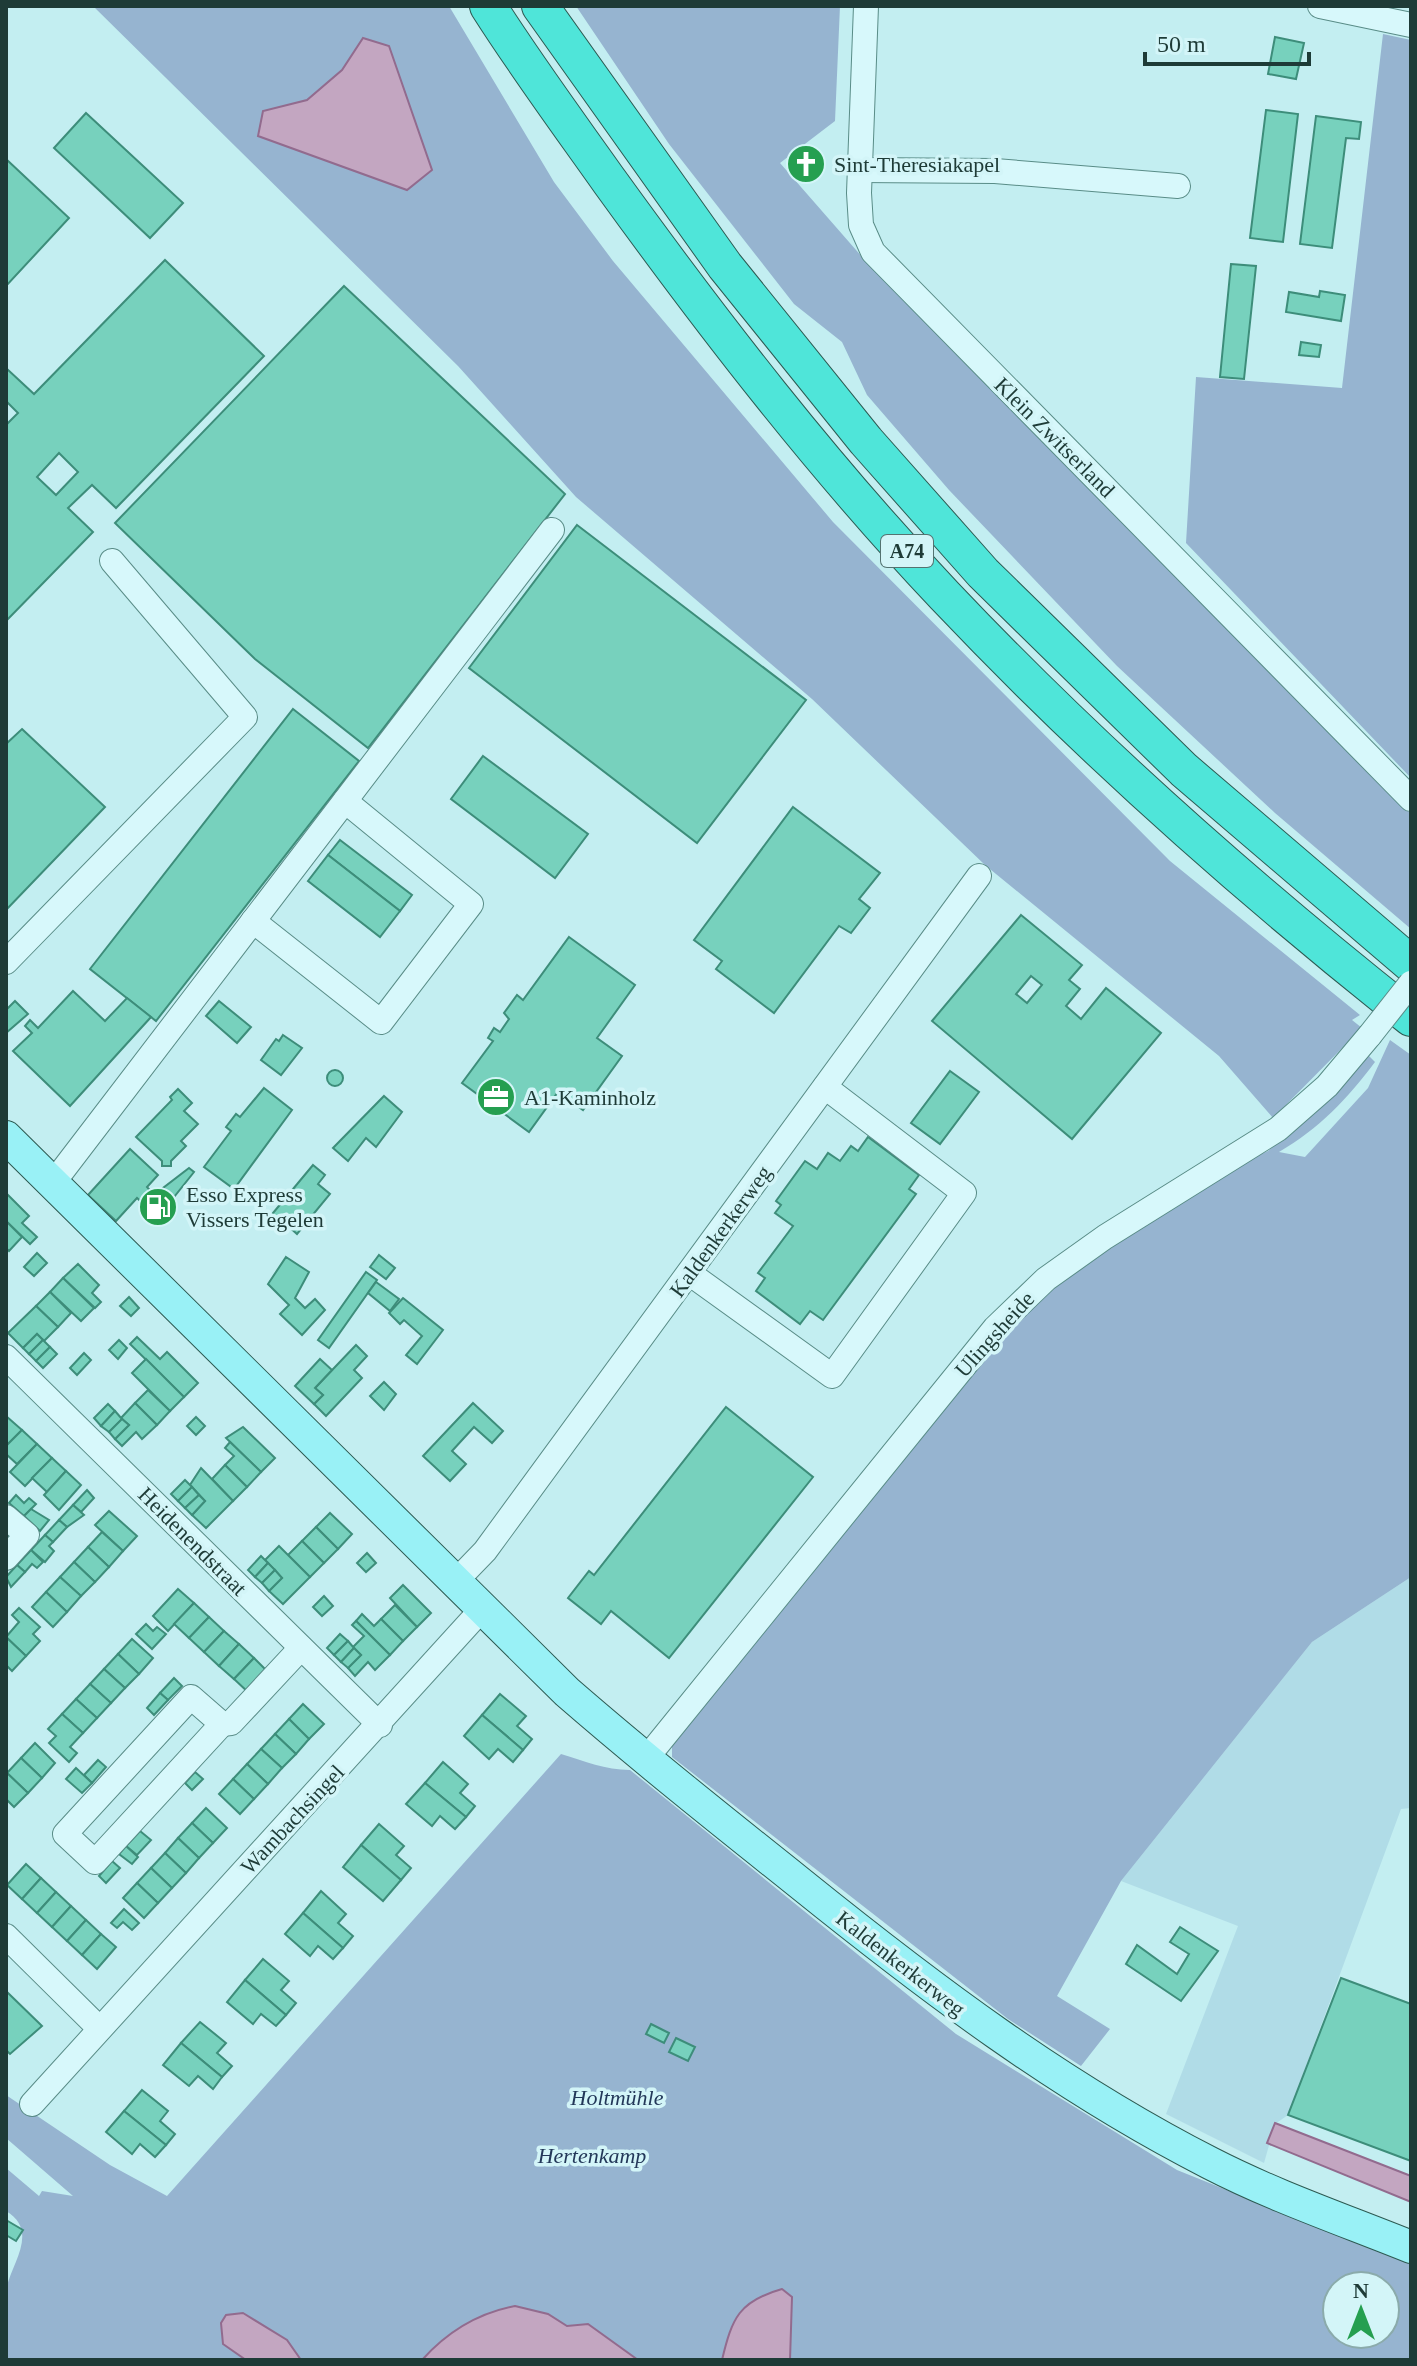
<svg xmlns="http://www.w3.org/2000/svg" width="1417" height="2366" viewBox="0 0 1417 2366" font-family="'Times New Roman',serif">
	<rect width="100%" height="100%" fill="#c3eef1"/>
	<polygon fill="#b0dce7" points="1411,1577 1411,1808 1401,1809 1288,2115 1275,2124 1264,2163 1166,2114 1238,1926 1121,1881 1312,1642"/>
	<g fill="#96b4d0" fill-rule="evenodd">
		<path d="M93 6H449L554 182 613 261 833 522 1170 861 1360 1015 1352 1020 1362 1028 1273 1118 1219 1056 985 865 812 699 576 497 458 366ZM363 38 407 190 263 111 307 100 342 70Z"/>
		<polygon points="576,6 840,6 835,121 780,163 870,266 1411,814 1411,929 1275,813 1117,666 949,490 867,395 842,342 794,304 669,144"/>
		<polygon points="1383,34 1411,40 1411,778 1186,543 1196,377 1342,388"/>
		<path d="M1390 1040 1411 1055V1577L1312 1642 1121 1881 1057 1996 1110 2029 1081 2066 1008 2019 672 1757V1746L1003 1336 1053 1287 1111 1246 1238 1165 1268 1151 1328 1100 1367 1054 1375 1062C1348 1098 1319 1129 1279 1152L1305 1157 1368 1088Z"/>
		<path d="M561 1754C585 1761 605 1770 630 1770L956 2034 1177 2170 1411 2264V2360H6C6 2338 2 2312 6 2290 11 2264 40 2231 6 2211V2168L39 2196 42 2191 73 2196 6 2138V2095L110 2165 167 2196ZM1337 2286H1385V2334H1337Z"/>
	</g>
	<g fill="#c3a6c1" stroke="#926b8e" stroke-width="2">
		<polygon points="363,38 389,46 432,170 407,190 258,136 263,111 307,100 342,70"/>
		<polygon points="1275,2123 1411,2176 1411,2202 1267,2143"/>
		<path d="M782 2289 792 2297 790 2360H722C732 2318 739 2301 782 2289Z"/>
		<path d="M515 2306 548 2314 567 2326 588 2324 638 2360H422C447 2332 478 2313 515 2306Z"/>
		<polygon points="243,2313 287,2340 301,2360 246,2360 223,2344 221,2323 226,2315"/>
	</g>
	<g fill="#77d1bd" stroke="#3d8d7a" stroke-width="2" fill-rule="evenodd">
		<polygon points="1275,37 1304,43 1296,79 1268,74"/>
		<polygon points="1266,110 1298,114 1283,242 1250,238"/>
		<polygon points="86,113 183,203 150,238 54,148"/>
		<polygon points="1316,116 1361,122 1359,139 1346,138 1332,248 1300,244"/>
		<polygon points="797,158 814,158 814,171 797,170"/>
		<polygon points="6,159 69,218 6,286"/>
		<path d="M165 260 264 356 116 508 92 485 68 508 93 532 6 621V425L18 413 6 401V368L34 394ZM59 453 78 472 56 495 37 477Z"/>
		<polygon points="1231,264 1256,266 1244,379 1220,377"/>
		<polygon points="344,286 565,494 368,748 255,659 115,523"/>
		<polygon points="1320,291 1345,295 1341,321 1286,312 1289,292 1319,297"/>
		<polygon points="1301,342 1321,345 1319,357 1299,355"/>
		<polygon points="577,525 806,700 697,843 469,668"/>
		<polygon points="293,709 359,761 156,1021 90,969"/>
		<polygon points="22,729 105,807 6,910 6,744"/>
		<polygon points="483,756 588,834 555,878 451,799"/>
		<polygon points="793,807 880,873 859,899 870,908 851,933 839,926 774,1013 716,969 722,961 694,940"/>
		<polygon points="340,840 412,895 400,911 328,855"/>
		<polygon points="328,855 400,911 380,937 308,881"/>
		<path d="M1021 915 1082 965 1069 980 1080 989 1066 1006 1081 1019 1106 988 1161 1033 1072 1139 932 1021ZM1031 976 1042 985 1027 1003 1016 994Z"/>
		<polygon points="569,937 635,985 597,1038 622,1056 583,1110 558,1092 529,1132 462,1083 493,1041 488,1038 494,1028 500,1032 509,1019 504,1013 517,995 523,1000"/>
		<polygon points="73,991 105,1021 127,998 151,1017 70,1106 13,1051 32,1033 25,1026 30,1020 38,1028"/>
		<polygon points="15,1001 28,1014 6,1033 6,1010"/>
		<polygon points="219,1001 251,1027 237,1043 206,1016"/>
		<polygon points="283,1035 302,1048 281,1075 261,1060 276,1039 279,1041"/>
		<circle cx="335" cy="1078" r="8"/>
		<polygon points="950,1071 979,1092 940,1144 911,1123"/>
		<polygon points="264,1088 292,1110 234,1189 204,1167 231,1131 226,1127 236,1114 240,1117"/>
		<polygon points="178,1089 192,1103 184,1111 198,1124 181,1141 186,1146 171,1161 171,1166 162,1166 162,1161 136,1137 172,1100 170,1097"/>
		<polygon points="384,1096 402,1112 376,1147 366,1138 348,1161 333,1148"/>
		<polygon points="868,1137 919,1175 909,1189 916,1194 823,1320 810,1311 800,1324 756,1291 765,1278 758,1273 793,1226 775,1213 781,1205 776,1201 805,1161 817,1169 828,1153 840,1161 851,1146 858,1151"/>
		<polygon points="130,1149 158,1175 147,1187 155,1196 146,1206 137,1198 116,1221 88,1195"/>
		<polygon points="313,1165 325,1175 318,1184 330,1194 297,1234 287,1225 280,1230 271,1222 273,1213"/>
		<polygon points="189,1168 194,1172 158,1217 148,1209 163,1188"/>
		<polygon points="7,1194 29,1216 22,1223 37,1237 30,1244 6,1221"/>
		<polygon points="6,1221 22,1237 9,1251 6,1248"/>
		<polygon points="37,1253 47,1263 34,1276 24,1267"/>
		<polygon points="379,1255 395,1268 386,1279 370,1267"/>
		<polygon points="286,1257 309,1272 295,1298 305,1308 315,1299 325,1310 302,1335 280,1314 289,1305 268,1284"/>
		<polygon points="78,1264 99,1285 92,1293 101,1302 95,1308 63,1278"/>
		<polygon points="366,1272 377,1280 329,1348 318,1340"/>
		<polygon points="63,1278 94,1308 81,1321 50,1292"/>
		<polygon points="376,1282 399,1299 390,1311 368,1293"/>
		<polygon points="50,1292 71,1313 58,1327 36,1306"/>
		<polygon points="129,1297 139,1308 131,1316 120,1306"/>
		<polygon points="403,1298 443,1330 417,1364 406,1355 422,1336 404,1320 400,1324 389,1313"/>
		<polygon points="36,1306 58,1327 44,1341 37,1334 23,1348 8,1333"/>
		<polygon points="37,1334 43,1340 29,1354 23,1348"/>
		<polygon points="137,1337 160,1359 167,1352 198,1383 184,1397 130,1344"/>
		<polygon points="43,1340 50,1347 36,1361 29,1354"/>
		<polygon points="119,1340 127,1348 118,1359 109,1350"/>
		<polygon points="356,1345 367,1356 354,1370 362,1378 326,1416 314,1404 323,1395 315,1388"/>
		<polygon points="50,1347 57,1354 43,1368 36,1361"/>
		<polygon points="84,1353 91,1360 77,1375 70,1368"/>
		<polygon points="146,1359 184,1397 170,1411 132,1373"/>
		<polygon points="320,1359 332,1370 315,1388 323,1395 314,1404 295,1386"/>
		<polygon points="384,1382 396,1394 384,1410 370,1396"/>
		<polygon points="148,1390 170,1411 157,1425 135,1403"/>
		<polygon points="135,1403 157,1425 142,1439 136,1432 122,1446 115,1439 129,1425 121,1418"/>
		<polygon points="473,1403 503,1431 492,1443 474,1427 452,1451 466,1464 450,1481 423,1456"/>
		<polygon points="108,1404 115,1411 101,1426 94,1418"/>
		<polygon points="726,1407 813,1477 669,1658 611,1611 601,1624 568,1598 589,1571 594,1575"/>
		<polygon points="115,1411 122,1419 109,1432 101,1426"/>
		<polygon points="6,1416 22,1430 6,1446"/>
		<polygon points="196,1417 205,1426 196,1435 187,1426"/>
		<polygon points="122,1419 129,1425 115,1439 109,1432"/>
		<polygon points="243,1427 275,1458 261,1472 226,1438"/>
		<polygon points="22,1430 37,1444 17,1464 6,1454 6,1446"/>
		<polygon points="230,1442 261,1472 247,1487 225,1465 234,1456 225,1448"/>
		<polygon points="37,1444 52,1458 25,1486 10,1472"/>
		<polygon points="52,1458 66,1471 47,1492 32,1478"/>
		<polygon points="225,1465 247,1487 233,1501 212,1479"/>
		<polygon points="201,1468 233,1501 206,1528 192,1515 205,1501 190,1485"/>
		<polygon points="66,1471 81,1485 59,1510 44,1495"/>
		<polygon points="185,1480 192,1487 178,1501 171,1494"/>
		<polygon points="192,1487 199,1495 185,1508 178,1501"/>
		<polygon points="87,1490 94,1498 81,1512 73,1505"/>
		<polygon points="16,1495 24,1503 29,1498 36,1504 24,1516 9,1503"/>
		<polygon points="199,1495 205,1501 192,1515 185,1508"/>
		<polygon points="73,1505 84,1515 67,1527 59,1520"/>
		<polygon points="31,1509 49,1520 40,1531 24,1516"/>
		<polygon points="109,1511 137,1536 123,1551 95,1525"/>
		<polygon points="330,1513 352,1534 338,1549 316,1527"/>
		<polygon points="59,1520 67,1527 53,1542 45,1535"/>
		<polygon points="316,1527 338,1549 324,1563 302,1541"/>
		<polygon points="102,1532 123,1551 109,1567 88,1547"/>
		<polygon points="45,1535 53,1542 49,1546 54,1551 45,1562 31,1550"/>
		<polygon points="302,1541 324,1563 310,1577 288,1555"/>
		<polygon points="279,1546 310,1577 283,1604 269,1591 282,1578 265,1560"/>
		<polygon points="88,1547 109,1567 95,1582 74,1562"/>
		<polygon points="31,1550 43,1562 37,1568 32,1564 25,1572 17,1565"/>
		<polygon points="367,1553 376,1563 366,1572 357,1563"/>
		<polygon points="261,1556 268,1563 255,1577 248,1570"/>
		<polygon points="74,1562 95,1582 81,1596 60,1577"/>
		<polygon points="268,1563 275,1570 262,1583 255,1577"/>
		<polygon points="17,1565 25,1572 11,1587 6,1577"/>
		<polygon points="275,1570 282,1578 269,1591 262,1583"/>
		<polygon points="60,1577 81,1596 67,1612 46,1592"/>
		<polygon points="403,1585 431,1613 417,1627 390,1598"/>
		<polygon points="178,1589 194,1603 168,1631 153,1616"/>
		<polygon points="46,1592 67,1612 53,1627 32,1607"/>
		<polygon points="324,1596 333,1606 322,1616 313,1607"/>
		<polygon points="194,1603 209,1617 189,1638 174,1624"/>
		<polygon points="395,1605 417,1627 403,1641 381,1619"/>
		<polygon points="19,1608 40,1627 33,1634 40,1641 26,1656 6,1637 19,1622 12,1615"/>
		<polygon points="362,1614 374,1626 381,1619 403,1641 390,1655 356,1621"/>
		<polygon points="209,1617 224,1631 204,1652 189,1638"/>
		<polygon points="356,1621 390,1655 375,1670 368,1662 355,1676 348,1668 361,1655 353,1647 364,1636 352,1625"/>
		<polygon points="146,1624 153,1631 157,1627 166,1634 152,1649 136,1634"/>
		<polygon points="224,1631 239,1644 219,1666 204,1652"/>
		<polygon points="340,1634 348,1641 334,1655 327,1648"/>
		<polygon points="6,1637 26,1656 12,1671 6,1665"/>
		<polygon points="132,1639 153,1658 139,1674 118,1654"/>
		<polygon points="348,1641 354,1648 341,1662 334,1655"/>
		<polygon points="239,1644 254,1658 234,1679 219,1666"/>
		<polygon points="354,1648 361,1655 348,1668 341,1662"/>
		<polygon points="118,1654 139,1674 125,1688 104,1669"/>
		<polygon points="254,1658 268,1672 249,1693 234,1679"/>
		<polygon points="104,1669 125,1688 111,1703 90,1684"/>
		<polygon points="174,1678 182,1686 168,1700 160,1693"/>
		<polygon points="90,1684 111,1703 97,1718 76,1699"/>
		<polygon points="160,1693 168,1700 154,1715 147,1708"/>
		<polygon points="500,1694 526,1716 517,1726 532,1739 523,1750 482,1715"/>
		<polygon points="76,1699 97,1718 83,1733 62,1714"/>
		<polygon points="303,1704 324,1724 309,1739 289,1719"/>
		<polygon points="62,1714 83,1733 70,1747 77,1753 69,1762 49,1743 56,1736 48,1729"/>
		<polygon points="482,1715 523,1750 513,1762 498,1749 489,1759 464,1736"/>
		<polygon points="289,1719 309,1739 296,1754 275,1734"/>
		<polygon points="275,1734 296,1754 282,1768 261,1749"/>
		<polygon points="35,1743 55,1763 42,1778 21,1758"/>
		<polygon points="261,1749 282,1768 268,1784 247,1764"/>
		<polygon points="21,1758 42,1778 28,1793 7,1773"/>
		<polygon points="98,1760 106,1767 92,1783 84,1775"/>
		<polygon points="443,1762 468,1784 460,1793 475,1806 466,1817 425,1783"/>
		<polygon points="247,1764 268,1784 254,1799 233,1779"/>
		<polygon points="76,1768 92,1783 82,1793 66,1779"/>
		<polygon points="195,1772 203,1779 192,1790 185,1783"/>
		<polygon points="7,1773 28,1793 14,1807 6,1799"/>
		<polygon points="233,1779 254,1799 240,1814 219,1794"/>
		<polygon points="425,1783 466,1817 455,1829 440,1816 432,1826 406,1804"/>
		<polygon points="206,1808 227,1828 213,1843 192,1823"/>
		<polygon points="192,1823 213,1843 199,1858 178,1838"/>
		<polygon points="379,1824 404,1846 396,1855 411,1868 401,1880 361,1845"/>
		<polygon points="140,1831 151,1840 137,1855 126,1846"/>
		<polygon points="178,1838 199,1858 186,1873 165,1853"/>
		<polygon points="361,1845 401,1880 383,1901 343,1867"/>
		<polygon points="126,1846 138,1857 132,1864 119,1854"/>
		<polygon points="165,1853 186,1873 172,1888 151,1868"/>
		<polygon points="112,1861 120,1868 106,1883 99,1876"/>
		<polygon points="26,1864 41,1878 22,1899 7,1885"/>
		<polygon points="151,1868 172,1888 158,1903 137,1883"/>
		<polygon points="41,1878 56,1892 37,1913 22,1899"/>
		<polygon points="137,1883 158,1903 144,1918 123,1898"/>
		<polygon points="321,1891 346,1914 338,1923 353,1936 343,1948 303,1913"/>
		<polygon points="56,1892 71,1906 52,1927 37,1913"/>
		<polygon points="71,1906 86,1920 67,1941 52,1927"/>
		<polygon points="124,1909 139,1923 132,1930 123,1922 117,1928 111,1923"/>
		<polygon points="303,1913 343,1948 333,1959 318,1946 310,1956 285,1934"/>
		<polygon points="86,1920 101,1934 82,1955 67,1941"/>
		<polygon points="1180,1927 1218,1951 1181,2001 1126,1964 1137,1945 1177,1974 1189,1954 1170,1942"/>
		<polygon points="101,1934 116,1947 97,1969 82,1955"/>
		<polygon points="263,1959 289,1981 281,1990 296,2003 286,2015 245,1980"/>
		<polygon points="1341,1978 1411,2004 1411,2161 1288,2115"/>
		<polygon points="245,1980 286,2015 276,2026 261,2014 253,2024 227,2002"/>
		<polygon points="6,1991 42,2026 10,2054 6,2050"/>
		<polygon points="200,2022 226,2043 217,2053 232,2066 222,2077 181,2043"/>
		<polygon points="651,2024 669,2033 664,2043 646,2034"/>
		<polygon points="676,2038 695,2047 688,2061 669,2052"/>
		<polygon points="181,2043 222,2077 213,2089 198,2076 189,2086 163,2065"/>
		<polygon points="142,2090 168,2111 160,2121 175,2134 166,2145 124,2111"/>
		<polygon points="124,2111 166,2145 155,2157 140,2144 132,2154 106,2132"/>
		<polygon points="6,2220 23,2230 16,2241 6,2235"/>
	</g>
	<g fill="none" stroke-linecap="round" stroke-linejoin="round">
		<g stroke="#598c87" stroke-width="26">
			<g id="minor">
				<polyline points="866,6 859,193 861,225 873,252 1411,799"/>
				<polyline points="1320,6 1411,25"/>
				<polyline points="859,170 995,171 1178,186"/>
				<polyline points="253,921 381,1022 471,904 345,801"/>
				<polyline points="6,962 245,717 112,561"/>
				<polyline points="53,1183 552,530"/>
				<polyline points="689,1273 832,1376 964,1193 825,1087"/>
				<polyline points="6,1357 380,1725"/>
				<polyline points="6,1517 27,1535 6,1558"/>
				<polyline points="456,1581 485,1551 979,876"/>
				<polygon points="191,1697 222,1724 95,1862 65,1834"/>
				<polyline points="222,1724 231,1723 301,1648"/>
				<polyline points="645,1760 995,1328 1046,1279 1105,1237 1278,1129 1327,1086 1370,1035"/>
				<polyline points="6,1936 99,2028"/>
				<polyline points="32,2104 483,1608"/>
			</g>
		</g>
		<g stroke="#2d5a52" stroke-width="34">
			<path id="major" d="M6 1137 567 1692C643 1758 722 1821 801 1884 930 1988 1061 2087 1210 2163 1274 2196 1344 2220 1411 2247"/>
		</g>
		<g stroke="#2d5a52" stroke-width="38">
			<g id="highway">
				<path d="M488 6C526 66 569 124 610 182 714 326 823 467 945 596 1089 748 1247 888 1411 1018"/>
				<polyline points="540,6 725,266 866,441 983,573 1184,770 1411,964"/>
			</g>
		</g>
		<use href="#minor" stroke="#d7f8fb" stroke-width="24"/>
		<use href="#major" stroke="#99f1f6" stroke-width="32"/>
		<use href="#highway" stroke="#4fe5d9" stroke-width="36"/>
		<g stroke="#598c87" stroke-width="26" stroke-linecap="butt">
			<polyline id="minor-bridge" points="1370,1035 1411,983"/>
		</g>
		<use href="#minor-bridge" stroke="#d7f8fb" stroke-width="24"/>
	</g>
	<defs>
		<g id="church-disc" transform="scale(2)"><circle r="9.5" fill="#259f50" stroke="#d3f5f8"/><path d="M-1.2-6h2.4v3.5h3.3v2.4h-3.3V6h-2.4V-.1h-3.3v-2.4h3.3Z" fill="#fff"/></g>
		<g id="office-disc" transform="scale(2)"><circle r="9.5" fill="#259f50" stroke="#d3f5f8"/><path d="M-6-3h4V-5.5h4V-3h4V5H-6ZM-1-4.5V-3h2v-1.5ZM-6 0V1H6V0Z" fill="#fff"/></g>
		<g id="fuel-disc" transform="scale(2)"><circle r="9.5" fill="#259f50" stroke="#d3f5f8"/><path d="M-5.5-6h7V0h2V4h1.3V-2.5L3-4.5l.8-.8L6-3V5H2.5V1h-1V6h-7ZM-4.2-4.7v3.2H.2V-4.7Z" fill="#fff"/></g>
	</defs>
	<g fill-rule="evenodd">
		<use href="#church-disc" x="806" y="164"/>
		<use href="#office-disc" x="496" y="1097"/>
		<use href="#fuel-disc" x="158" y="1207"/>
	</g>
	<g text-anchor="middle" stroke-width="7" stroke-linejoin="round" paint-order="stroke">
		<rect fill="#d3f5f8" stroke="#547371" stroke-width="2" x="881" y="535" width="52" height="32" rx="6"/>
		<g font-size="20" font-weight="bold" fill="#1e3b37">
			<text x="907" y="558">A74</text>
		</g>
		<g font-size="22" fill="#1e3b37" stroke="#d3f5f8" text-anchor="start">
			<text x="834" y="172">Sint-Theresiakapel</text>
			<text x="524" y="1105">A1-Kaminholz</text>
			<text x="186" y="1202">Esso Express<tspan x="186" dy="25">Vissers Tegelen</tspan></text>
		</g>
		<g font-size="22" fill="#1e3b37" stroke="#d3f5f8">
			<text transform="translate(1055 437) rotate(45)" y="8">Klein Zwitserland</text>
			<text transform="translate(720 1231) rotate(-54)" y="8">Kaldenkerkerweg</text>
			<text transform="translate(994 1334) rotate(-48)" y="8">Ulingsheide</text>
			<text transform="translate(193 1541) rotate(45)" y="8">Heidenendstraat</text>
			<text transform="translate(292 1819) rotate(-47)" y="8">Wambachsingel</text>
			<text transform="translate(901 1963) rotate(38)" y="8">Kaldenkerkerweg</text>
		</g>
		<g font-size="22" font-style="italic" fill="#233859" stroke="#d3f5f8">
			<text x="617" y="2105">Holtmühle</text>
			<text x="592" y="2163">Hertenkamp</text>
		</g>
	</g>
	<rect width="1417" height="2366" fill="none" stroke="#1e3b37" stroke-width="16"/>
	<g transform="translate(1361 2310)"><circle r="38" fill="#d3f5f8" stroke="#8babab" stroke-width="2"/>
	<path d="M0-6L14 30L0 20L-14 30Z" fill="#259f50"/>
	<text y="-12" font-size="22" font-weight="bold" text-anchor="middle" fill="#1e3b37">N</text>
	</g>
	<path d="M1145 52v12h164v-12" fill="none" stroke="#1e3b37" stroke-width="4"/>
	<text x="1157" y="52" font-size="24" fill="#1e3b37" stroke="#d3f5f8" stroke-width="6" paint-order="stroke">50 m</text>
</svg>
